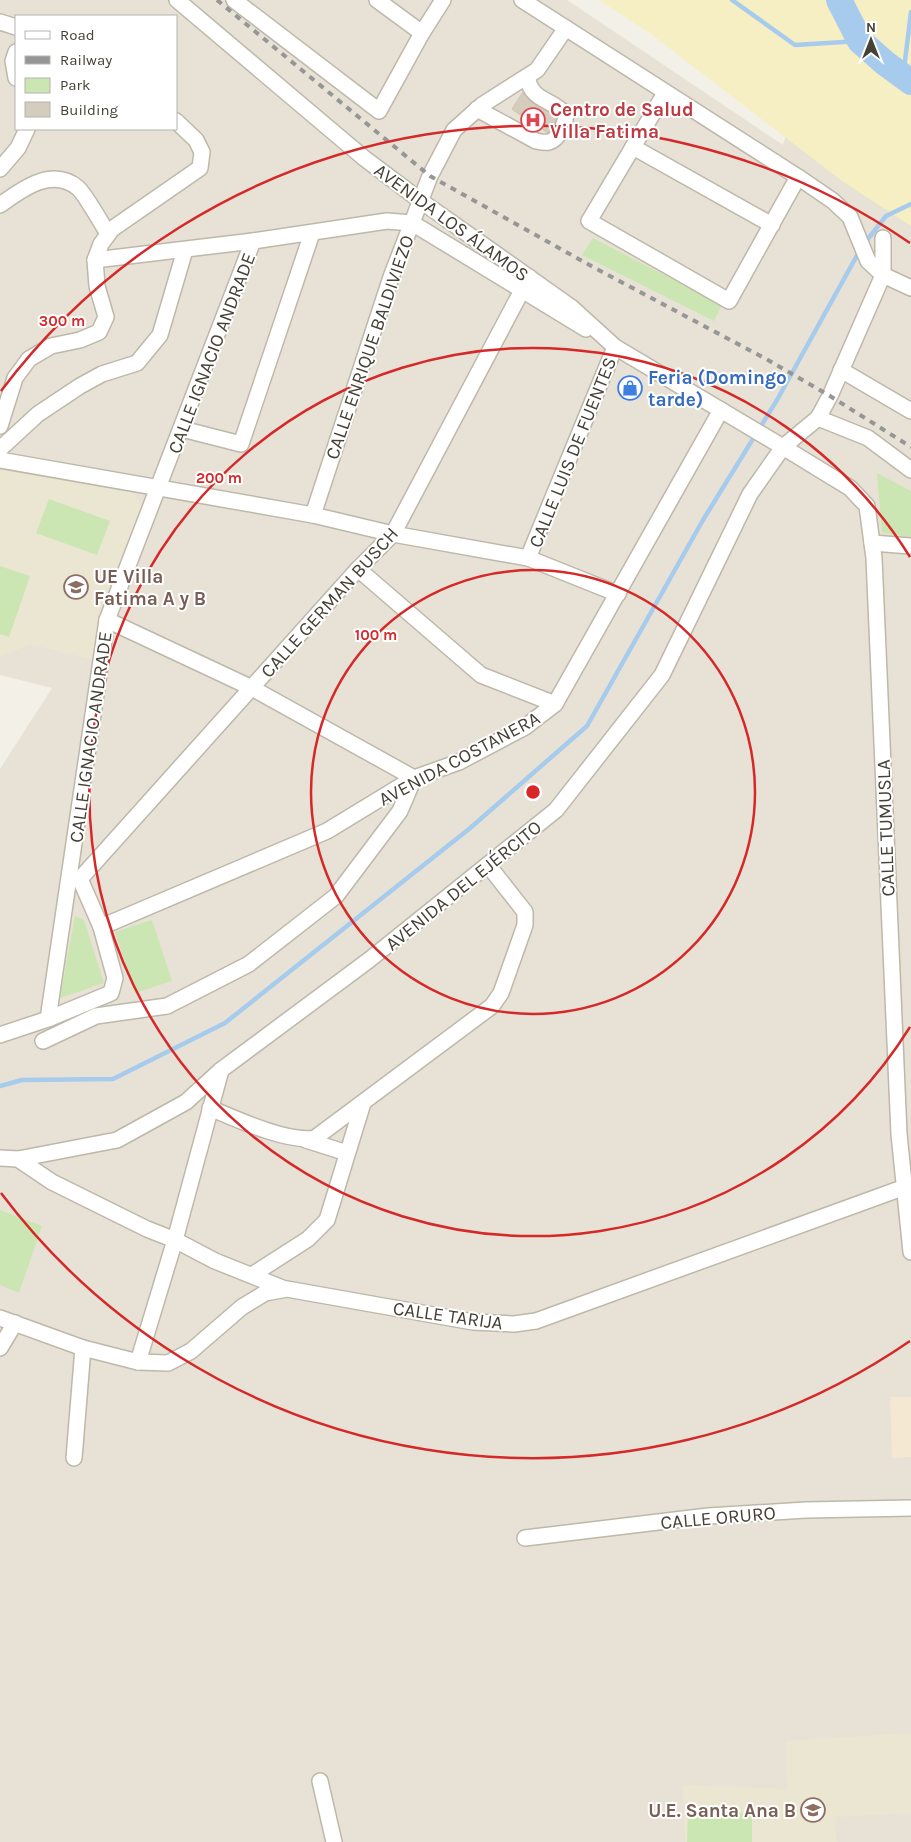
<svg xmlns="http://www.w3.org/2000/svg" width="911" height="1842" viewBox="0 0 911 1842" font-family="Karla,sans-serif">
	<rect width="100%" height="100%" fill="#f3f0e7"/>
	<path fill="#e7e2d5" fill-rule="evenodd" d="M0 0H567L783 145 827 0H911V1842H0V769L52 688 0 675ZM16 16H176V129H16Z"/>
	<polygon fill="#f4e8d3" points="890,1397 911,1397 911,1457 892,1458"/>
	<g fill="#ebe6d2">
		<polygon points="4,465 133,491 143,507 94,660 31,644 0,656 0,472"/>
		<polygon points="911,1733 911,1813 834,1817 837,1842 685,1842 683,1785 787,1789 786,1741"/>
	</g>
	<g fill="#cbe6b2">
		<polygon points="593,238 722,305 714,321 582,255"/>
		<polygon points="877,473 911,491 911,537 882,533"/>
		<polygon points="49,499 110,521 97,555 36,533"/>
		<polygon points="0,566 30,576 9,637 0,634"/>
		<polygon points="75,916 84,920 104,983 60,998"/>
		<polygon points="152,920 172,981 135,993 115,932"/>
		<polygon points="0,1210 42,1226 19,1293 0,1285"/>
		<polygon points="688,1813 752,1813 752,1842 687,1842"/>
	</g>
	<polygon fill="#f6efc4" points="599,0 911,0 911,226 842,181 651,34"/>
	<g fill="none" stroke-linecap="round" stroke-linejoin="round">
		<g stroke="#a6cbed" stroke-width="4.5">
			<polyline points="732,0 795,45 860,41"/>
			<polyline points="903,77 911,12"/>
			<polyline points="864,244 886,216 911,204"/>
			<polyline points="0,1086 22,1080 113,1079 225,1023 469,829 587,726 703,520 777,400 860,250"/>
		</g>
		<polyline stroke="#a6cbed" stroke-width="26" points="839,0 860,41 885,63 911,82"/>
	</g>
	<polygon fill="#d4cdbd" stroke="#cec5b1" points="523,92 560,117 549,134 535,124 534,126 527,121 527,120 512,109"/>
	<g fill="none" stroke-linecap="round" stroke-linejoin="round">
		<g stroke="#beb8aa" stroke-width="18">
			<g id="minor">
				<polyline points="177,0 364,158 421,201 571,307 615,347 783,447 818,418 868,438 911,470"/>
				<polyline points="234,0 379,111 422,33 443,0"/>
				<polyline points="377,0 422,33"/>
				<polyline points="522,0 798,177 833,201 850,217 868,261 883,275 911,288"/>
				<polyline points="0,22 16,27"/>
				<polyline points="16,52 13,61 16,78"/>
				<polyline points="665,93 589,221 729,301 798,177"/>
				<path d="M477 109 536 141C541 142 545 143 549 142 558 140 567 122 565 114 551 98 532 102 527 77"/>
				<polyline points="633,147 772,225"/>
				<polyline points="0,169 18,148 27,129"/>
				<path d="M0 205C21 190 52 166 78 188 85 194 102 224 108 234"/>
				<polyline points="95,260 253,241 387,221 412,223 586,329"/>
				<polyline points="841,370 911,411"/>
				<polyline points="818,418 830,396 883,275 883,238"/>
				<polyline points="0,426 15,378 29,359 51,346 80,340 99,332 106,317 97,286 95,260 101,244 112,229 200,168 202,152 196,140 176,121"/>
				<polyline points="182,429 241,444 312,233"/>
				<polyline points="0,449 38,414 80,386 102,374 137,363 160,335 185,250"/>
				<polyline points="0,460 313,515 393,534 528,558 618,594"/>
				<polyline points="313,515 391,277 430,176 454,130 482,105 537,70 566,28"/>
				<polyline points="872,543 911,546"/>
				<polyline points="528,558 615,347"/>
				<polyline points="358,569 481,675 555,704"/>
				<polyline points="71,878 80,879 358,569 393,534 529,277"/>
				<polyline points="80,879 101,927 327,831 414,778 459,762 525,727 555,704 721,410"/>
				<polyline points="48,1019 107,620 253,241"/>
				<polyline points="0,1035 48,1019 111,993 115,978 101,927"/>
				<polyline points="43,1041 96,1016 167,1006 249,964 336,896 400,811 414,778 252,688 107,620"/>
				<path d="M210 1108C236 1119 288 1143 315 1138L492 1006 501 993 525 925V912L488 865"/>
				<polyline points="306,1140 347,1153"/>
				<polyline points="0,1158 18,1159 117,1140 186,1102 221,1070 369,960 556,810 662,675 750,494 783,447 850,488 867,506 874,558 899,1134 911,1252"/>
				<polyline points="18,1159 52,1182 147,1229 175,1240 215,1261 285,1289"/>
				<polyline points="252,1275 308,1239 327,1220 363,1103"/>
				<polyline points="0,1318 83,1348 138,1362 168,1363 191,1351 242,1307 265,1293 287,1289 473,1322 514,1324 536,1321 905,1187"/>
				<polyline points="0,1348 15,1323"/>
				<polyline points="138,1362 175,1240 221,1070"/>
				<polyline points="74,1458 83,1348"/>
				<polyline points="525,1538 708,1516 806,1510 911,1508"/>
				<polyline points="320,1781 334,1842"/>
			</g>
		</g>
		<use href="#minor" stroke="#fff" stroke-width="15"/>
		<polyline stroke="#969696" stroke-width="4" stroke-dasharray="6 6" stroke-linecap="butt" points="217,0 430,176 593,267 768,360 830,396 911,447"/>
	</g>
	<g fill="none" stroke="#d62828" stroke-width="2.5">
		<circle cx="533" cy="792" r="222"/>
		<path d="M910 1027A444 444 0 1 1 910 557"/>
		<path d="M910 1341A666 666 0 0 1 1 1193M1 391A666 666 0 0 1 910 243"/>
	</g>
	<defs>
		<g id="hospital-ring" transform="scale(1.25)"><circle r="9.5" fill="#fff" stroke="#e0444e" stroke-width="1.5"/><path d="M-5-5h3v3.5h4V-5h3V5h-3V1.5h-4V5h-3Z" fill="#e0444e"/></g>
		<g id="shop-ring" transform="scale(1.25)"><circle r="9.5" fill="#fff" stroke="#3f7fe0" stroke-width="1.5"/><path d="M-5-2.5h2.3a2.7 3.5 0 0 1 5.4 0H5L5.5 6h-11ZM-1.5-2.5h3a1.5 2.3 0 0 0-3 0Z" fill="#3f7fe0"/></g>
		<g id="school-ring" transform="scale(1.25)"><circle r="9.5" fill="#fff" stroke="#8d6e63" stroke-width="1.5"/><path d="M0-5L7-2L0 1L-7-2ZM-4 1L0 2.5L4 1V4Q0 6-4 4Z" fill="#8d6e63"/></g>
	</defs>
	<g fill-rule="evenodd">
		<use href="#hospital-ring" x="533" y="120"/>
		<use href="#shop-ring" x="630" y="388"/>
		<use href="#school-ring" x="76" y="587"/>
		<use href="#school-ring" x="813" y="1810"/>
	</g>
	<g text-anchor="middle" stroke-width="4" stroke-linejoin="round" paint-order="stroke">
		<g font-size="19" font-weight="bold" fill="#be3a42" stroke="#fff" text-anchor="start">
			<text x="550" y="116">Centro de Salud<tspan x="550" dy="22">Villa Fatima</tspan></text>
		</g>
		<g font-size="19" fill="#464136" stroke="#fff">
			<text transform="translate(452 222) rotate(36)" y="7">AVENIDA LOS ÁLAMOS</text>
			<text transform="translate(369 347) rotate(-71)" y="7">CALLE ENRIQUE BALDIVIEZO</text>
			<text transform="translate(211 353) rotate(-69)" y="7">CALLE IGNACIO ANDRADE</text>
			<text transform="translate(572 452) rotate(-68)" y="7">CALLE LUIS DE FUENTES</text>
			<text transform="translate(329 602) rotate(-48)" y="7">CALLE GERMAN BUSCH</text>
			<text transform="translate(90 737) rotate(-82)" y="7">CALLE IGNACIO ANDRADE</text>
			<text transform="translate(459 758) rotate(-28)" y="7">AVENIDA COSTANERA</text>
			<text transform="translate(885 828) rotate(-92)" y="7">CALLE TUMUSLA</text>
			<text transform="translate(463 885) rotate(-39)" y="7">AVENIDA DEL EJÉRCITO</text>
			<text transform="translate(448 1315) rotate(8)" y="7">CALLE TARIJA</text>
			<text transform="translate(718 1517) rotate(-5)" y="7">CALLE ORURO</text>
		</g>
		<g font-size="19" font-weight="bold" fill="#366cbe" stroke="#fff" text-anchor="start">
			<text x="648" y="384">Feria (Domingo<tspan x="648" dy="22">tarde)</tspan></text>
		</g>
		<g font-size="19" font-weight="bold" fill="#785e54" stroke="#fff" text-anchor="start">
			<text x="94" y="583">UE Villa<tspan x="94" dy="22">Fatima A y B</tspan></text>
			<text x="796" y="1817" text-anchor="end">U.E. Santa Ana B</text>
		</g>
	</g>
	<circle cx="533" cy="792" r="8" fill="#d62828" stroke="#fff" stroke-width="2.5"/>
	<g font-size="15" text-anchor="middle" font-weight="bold" fill="#d62828" stroke="#fff" stroke-width="4" stroke-linejoin="round" paint-order="stroke">
		<text x="62" y="326">300 m</text>
		<text x="219" y="483">200 m</text>
		<text x="376" y="640">100 m</text>
	</g>
	<rect x="15" y="15" width="162" height="115" fill="#ffffff" stroke="#b5b3af"/>
	<rect x="25" y="31" width="25" height="8" fill="#ffffff" stroke="#b5b3af"/>
	<text x="60" y="40" font-size="15" fill="#464136">Road</text>
	<rect x="25" y="56" width="25" height="8" fill="#969696" stroke="#b5b3af"/>
	<text x="60" y="65" font-size="15" fill="#464136">Railway</text>
	<rect x="25" y="78" width="25" height="15" fill="#cbe6b2" stroke="#b5b3af"/>
	<text x="60" y="90" font-size="15" fill="#464136">Park</text>
	<rect x="25" y="102" width="25" height="15" fill="#d4cdbd" stroke="#b5b3af"/>
	<text x="60" y="115" font-size="15" fill="#464136">Building</text>
	<g transform="translate(871 40)" stroke="#ffffff" stroke-width="4" paint-order="stroke">
	<path d="M0-4L9 19L0 12L-9 19Z" fill="#464136"/>
	<text y="-8" font-size="14" font-weight="bold" text-anchor="middle" fill="#464136">N</text>
	</g>
</svg>
